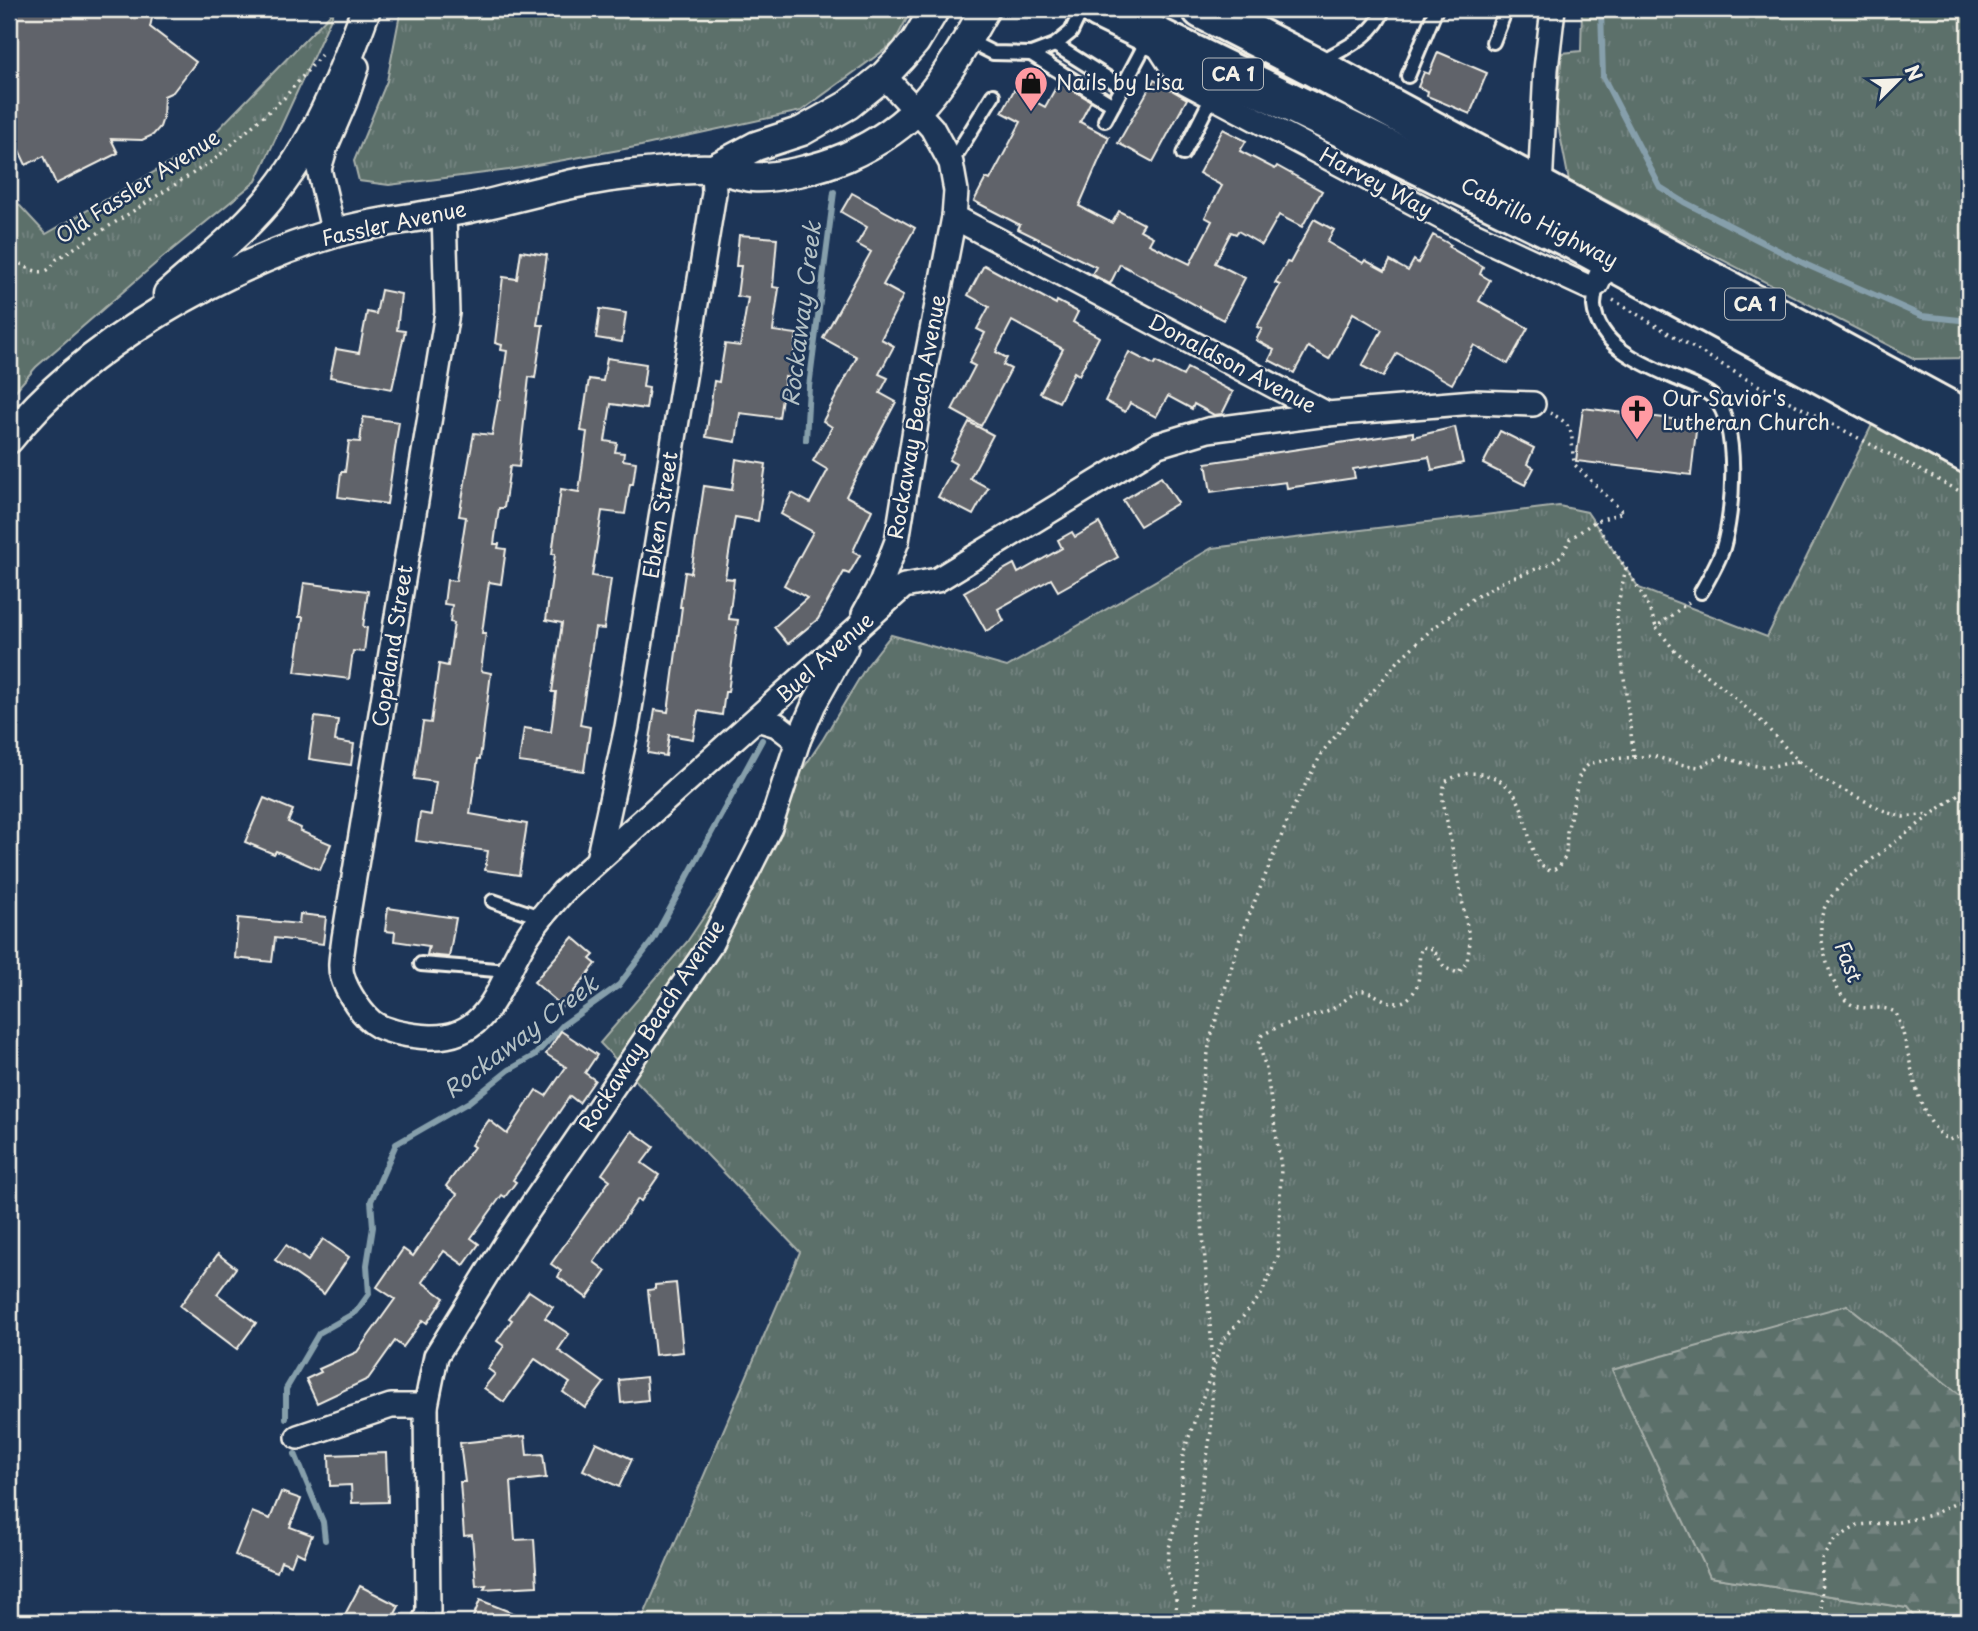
<svg xmlns="http://www.w3.org/2000/svg" width="1978" height="1631" viewBox="0 0 1978 1631" font-family="'Playpen Sans',sans-serif">
	<defs>
		<pattern id="grass-tufts" width="24" height="20" patternUnits="userSpaceOnUse" patternTransform="scale(1.75)"><rect width="24" height="20" fill="#5c6f6b"/><path d="M3 7l-1-3M5 7V3M7 7l1-3M15 17l-1-3M17 17v-4M19 17l1-3" fill="none" stroke="#748480"/></pattern>
		<pattern id="forest-firs" width="22" height="20" patternUnits="userSpaceOnUse" patternTransform="scale(1.75)"><rect width="22" height="20" fill="#5c6f6b"/><path d="M5 1l3.5 6h-7zM16 11l3.5 6h-7z" fill="#748480"/></pattern>
	</defs>
	<rect width="100%" height="100%" fill="#1d3557"/>
	<filter id="ink" filterUnits="userSpaceOnUse"><feTurbulence type="fractalNoise" baseFrequency=".0143" numOctaves="2"/><feDisplacementMap in="SourceGraphic" scale="14" xChannelSelector="R" yChannelSelector="G"/><feConvolveMatrix kernelMatrix="1 2 1 2 8 2 1 2 1" color-interpolation-filters="sRGB"/></filter>
	<g filter="url(#ink)">
		<g fill="url(#grass-tufts)" stroke="#a8b0aa" stroke-width="2">
			<polygon points="335,9 256,181 162,258 36,367 9,398 9,194 46,234 206,142"/>
			<polygon points="401,9 912,9 894,43 801,111 641,146 509,170 389,185 359,181 354,161 387,81"/>
			<polygon points="1582,9 1969,9 1969,358 1915,359 1569,181 1556,114 1562,53 1581,51"/>
			<polygon points="1874,421 1969,473 1969,1402 1847,1305 1710,1577 1907,1608 1918,1622 641,1622 800,1252 600,1043 687,942 823,739 866,667 891,635 1007,667 1212,548 1559,506 1587,512 1639,588 1767,637"/>
		</g>
		<polygon fill="url(#forest-firs)" stroke="#a8b0aa" stroke-width="2" points="1847,1305 1969,1402 1969,1622 1918,1622 1907,1608 1710,1577 1612,1370"/>
		<g fill="none" stroke-linecap="round" stroke-linejoin="round">
			<g stroke="#869fab" stroke-width="6">
				<polyline points="1601,9 1603,77 1660,187 1684,202 1807,265 1922,316 1969,321"/>
				<polyline points="806,440 809,387 834,192"/>
				<polyline points="286,1418 286,1389 319,1333 356,1312 369,1294 367,1265 373,1227 371,1201 396,1144 469,1102 509,1070 535,1055 563,1025 619,985 653,940 762,740"/>
				<polyline points="295,1454 323,1522 325,1540"/>
			</g>
		</g>
		<g fill="#61646b" stroke="#f4f1e8" stroke-width="2">
			<polygon points="9,9 154,9 150,27 196,62 173,92 164,96 163,118 160,127 153,135 142,140 111,139 118,153 56,184 44,156 26,165 9,129"/>
			<polygon points="1438,52 1487,73 1470,114 1427,96 1428,91 1418,87 1424,72 1429,74"/>
			<polygon points="1154,80 1187,99 1153,162 1118,143"/>
			<polygon points="1059,82 1091,101 1080,122 1109,137 1079,206 1112,223 1119,211 1144,224 1140,230 1153,237 1149,244 1190,264 1212,221 1205,217 1222,186 1199,173 1223,129 1246,141 1240,151 1275,169 1277,166 1322,191 1302,227 1279,215 1262,245 1238,231 1236,234 1231,232 1215,263 1245,278 1223,320 1120,264 1110,284 1092,274 1096,267 1018,229 1020,225 974,201 986,178 990,180 1021,122 1002,112 1014,90 1045,107"/>
			<polygon points="852,193 915,228 883,285 903,296 881,339 894,346 879,374 888,378 880,393 896,402 846,496 872,510 853,551 860,555 849,574 844,572 818,619 788,644 774,627 807,598 784,585 813,532 781,514 792,493 810,503 828,470 813,461 832,427 823,421 857,357 823,338 871,252 857,244 867,227 841,212"/>
			<polygon points="1314,219 1334,230 1327,242 1363,263 1365,260 1385,271 1390,261 1408,271 1414,260 1418,263 1433,235 1451,245 1449,247 1483,267 1480,274 1490,280 1479,301 1528,328 1508,364 1474,345 1452,384 1397,353 1383,377 1362,366 1382,330 1353,313 1329,359 1308,347 1294,373 1269,360 1274,350 1256,340 1262,329 1257,327 1280,285 1275,283 1287,262 1290,263"/>
			<polygon points="739,235 777,238 773,287 779,288 773,331 797,334 790,378 785,377 779,418 740,413 736,442 706,437 714,381 719,382 725,344 740,346 748,298 737,296 741,266 736,266"/>
			<polygon points="521,251 547,255 537,325 543,325 535,378 529,377 519,467 510,466 504,508 499,508 494,544 499,544 498,548 506,549 501,584 489,582 482,633 486,633 481,671 491,673 480,759 478,759 470,814 527,824 519,875 485,870 488,851 416,841 420,813 431,815 436,782 414,779 423,722 431,723 439,664 448,666 454,623 450,622 452,605 444,604 447,580 456,581 466,517 459,516 474,433 492,435 498,400 500,400 507,351 501,350 502,345 495,343 503,277 517,279"/>
			<polygon points="984,265 1056,304 1057,301 1078,312 1073,322 1099,337 1079,375 1074,372 1059,402 1040,393 1063,349 1012,321 996,352 1007,358 1003,365 1011,369 981,426 952,410 975,366 969,363 985,333 977,329 989,307 968,295"/>
			<polygon points="381,290 401,294 397,330 405,331 392,389 330,377 336,349 359,353 367,312 376,314"/>
			<polygon points="600,309 626,313 622,342 596,338"/>
			<polygon points="1129,352 1154,365 1156,362 1183,376 1187,368 1233,392 1222,414 1214,415 1194,404 1192,409 1168,396 1156,417 1130,403 1125,412 1105,401"/>
			<polygon points="607,358 646,364 643,387 649,388 646,409 611,404 605,441 617,443 615,452 624,453 623,460 636,462 633,484 630,484 625,514 602,511 592,576 611,579 604,629 595,628 580,725 590,727 584,771 519,762 524,728 551,732 556,692 552,692 562,623 546,620 555,554 552,554 561,489 579,492 587,432 581,431 589,379 603,381"/>
			<polygon points="1583,408 1697,422 1691,475 1576,461"/>
			<polygon points="363,417 399,422 387,504 338,497 341,472 345,472 349,441 360,442"/>
			<polygon points="969,422 993,435 970,478 988,488 973,515 938,497 956,464 949,460"/>
			<polygon points="1455,427 1463,463 1432,470 1429,457 1353,469 1355,478 1287,488 1286,482 1211,492 1206,463 1413,432 1413,437"/>
			<polygon points="1500,431 1534,448 1527,464 1534,468 1525,485 1483,464"/>
			<polygon points="736,459 766,464 758,521 735,517 725,578 734,579 729,619 738,620 728,692 725,692 722,715 698,711 693,739 669,735 666,756 648,753 655,710 668,712 682,607 680,607 685,572 691,573 704,486 732,490"/>
			<polygon points="1161,477 1178,503 1140,526 1123,500"/>
			<polygon points="1099,523 1118,557 1058,591 1051,579 998,609 1004,621 986,631 964,592 1014,564 1018,573 1062,548 1058,540 1072,532 1075,537"/>
			<polygon points="304,583 368,591 363,627 367,628 364,652 353,651 349,679 295,672 303,617 299,617"/>
			<polygon points="315,717 338,720 335,741 354,744 351,765 309,759"/>
			<polygon points="264,798 293,810 288,822 301,828 300,831 331,844 320,870 276,851 274,854 245,842"/>
			<polygon points="388,908 456,918 449,957 427,955 429,946 394,941 395,932 385,931"/>
			<polygon points="300,914 326,917 323,944 275,938 272,962 235,958 238,918 299,924"/>
			<polygon points="573,937 594,955 590,959 596,964 562,1006 534,982"/>
			<polygon points="561,1031 597,1055 585,1073 595,1080 579,1103 570,1096 513,1180 516,1182 505,1197 502,1195 471,1238 479,1244 464,1265 444,1251 422,1282 444,1298 427,1323 423,1320 403,1347 395,1341 368,1379 317,1403 306,1379 321,1372 319,1369 357,1352 395,1299 377,1287 403,1249 413,1256 457,1194 446,1186 474,1147 471,1145 489,1120 507,1134 536,1090 546,1096 566,1067 546,1054"/>
			<polygon points="632,1131 654,1147 642,1163 659,1175 641,1201 638,1199 594,1262 606,1271 587,1298 558,1277 561,1271 551,1264 610,1180 602,1174"/>
			<polygon points="323,1239 349,1257 324,1294 275,1260 286,1245 308,1261"/>
			<polygon points="218,1254 236,1268 217,1294 256,1323 237,1349 180,1306"/>
			<polygon points="676,1283 683,1352 655,1355 648,1290 655,1289 655,1285"/>
			<polygon points="529,1291 553,1307 545,1318 569,1334 558,1350 604,1383 585,1408 563,1392 570,1383 535,1359 504,1402 484,1388 495,1374 488,1369 504,1346 497,1341 512,1320 509,1318"/>
			<polygon points="646,1377 648,1400 621,1403 619,1380"/>
			<polygon points="525,1436 527,1455 543,1454 546,1478 511,1482 515,1540 534,1539 537,1586 484,1589 486,1585 476,1586 472,1535 464,1536 460,1482 465,1482 460,1443"/>
			<polygon points="596,1442 632,1459 619,1487 583,1470"/>
			<polygon points="386,1453 388,1502 352,1503 351,1485 330,1486 329,1455"/>
			<polygon points="281,1492 301,1499 290,1527 312,1535 304,1556 296,1552 291,1565 281,1561 277,1572 235,1555 252,1512 270,1519"/>
			<polygon points="360,1586 399,1606 391,1622 341,1622"/>
			<polygon points="480,1600 533,1621 533,1622 471,1622"/>
		</g>
		<g fill="none" stroke-linecap="round" stroke-linejoin="round">
			<g stroke="#f4f1e8" stroke-width="18">
				<g id="service">
					<polyline points="967,40 993,53 1031,54 1055,45 1071,32 1082,9"/>
					<polyline points="1493,42 1506,9"/>
					<polyline points="1055,45 1122,87"/>
					<polyline points="1031,54 1113,105"/>
					<path d="M1320 62C1342 49 1376 36 1383 9"/>
					<polyline points="1408,76 1436,9"/>
					<polyline points="1105,120 1149,37"/>
					<polyline points="1183,154 1212,97"/>
					<polyline points="951,163 993,95"/>
					<path d="M1597 284C1596 291 1594 299 1594 306 1598 346 1643 364 1675 378 1687 383 1703 388 1713 397 1741 425 1733 514 1723 548 1718 563 1709 578 1701 592"/>
					<polyline points="493,901 540,917"/>
					<polyline points="421,964 509,971"/>
				</g>
			</g>
			<g stroke="#f4f1e8" stroke-width="28">
				<g id="minor">
					<polyline points="1154,39 1180,79 1469,232 1588,287 1597,284 1609,258"/>
					<polyline points="1540,188 1546,69 1553,9"/>
					<path d="M444 213 447 313 344 938C343 949 339 965 342 975 346 991 364 1019 378 1026 395 1034 412 1036 430 1037 490 1039 499 983 524 942 535 923 549 908 563 892L904 586 937 580 1158 445 1208 430 1327 414 1474 402 1533 404"/>
					<polyline points="954,217 1327,414"/>
					<polyline points="334,234 319,169 326,146 345,102 357,67"/>
					<polyline points="864,614 881,583 897,541 925,367 954,217 956,191 951,163 932,128 884,76"/>
					<polyline points="757,719 777,725 798,741"/>
					<polyline points="598,860 627,727 714,193 713,169"/>
					<polyline points="298,1437 391,1406 426,1406"/>
					<polyline points="424,1622 428,1611 426,1406 436,1356 506,1243 709,947 770,827 798,741 814,704 846,647"/>
				</g>
			</g>
			<g stroke="#f4f1e8" stroke-width="33">
				<g id="tertiary">
					<polyline points="713,169 756,146 802,131 848,105 884,76 901,58 915,42 935,9"/>
					<path d="M168 294C201 265 237 237 266 203 315 146 341 79 366 9"/>
					<path d="M9 439C83 345 224 265 338 232 381 220 427 217 470 208 525 196 580 179 636 174 661 172 689 167 714 169 727 170 740 176 753 177 777 179 823 167 846 157 923 123 945 78 985 9"/>
				</g>
			</g>
			<g stroke="#f4f1e8" stroke-width="44">
				<g id="trunk">
					<polyline points="1099,9 1576,241 1969,454"/>
					<polyline points="1202,9 1313,66 1969,421"/>
				</g>
			</g>
			<g stroke="#f4f1e8" stroke-width="3.5" stroke-dasharray="2 5" stroke-linecap="butt">
				<path d="M9 256C18 262 38 278 49 269 53 266 55 262 57 259L214 160 284 98 321 55"/>
				<polyline points="1613,300 1748,380 1969,496"/>
				<path d="M1594 522C1616 555 1644 589 1656 627"/>
				<polyline points="1626,568 1617,608 1617,621 1634,758"/>
				<polyline points="1689,602 1656,627 1675,651 1720,685 1760,720 1798,761 1821,779 1889,813 1903,817 1930,814"/>
				<path d="M1969 786 1849 877C1840 887 1827 898 1823 912 1815 933 1831 990 1849 1003 1864 1013 1882 1003 1896 1013 1913 1051 1911 1115 1948 1140L1959 1137 1969 1131"/>
				<path d="M1213 1362 1197 1159 1201 1098 1210 1040 1241 935 1292 810 1323 751 1400 659 1432 629 1474 598 1502 582 1552 563 1563 554 1570 539 1594 522 1623 512 1575 465C1568 440 1581 428 1550 413"/>
				<path d="M1177 1622 1176 1599 1167 1570 1169 1548 1181 1502 1183 1454 1222 1342 1261 1295 1278 1257 1281 1167 1266 1069 1259 1043 1261 1036C1283 1022 1308 1019 1332 1009 1341 1004 1350 995 1359 991 1374 987 1394 1018 1413 993 1423 981 1416 962 1422 947L1433 949 1445 968 1458 973 1467 962 1470 942 1442 795 1445 782C1458 774 1470 771 1486 775 1541 790 1517 861 1551 871L1559 867 1566 856 1567 832 1580 773 1589 764 1610 759 1654 756 1679 764 1699 767 1722 756C1754 768 1764 769 1798 761"/>
				<polyline points="1194,1622 1196,1528 1211,1431 1213,1370"/>
				<polyline points="1821,1622 1822,1559 1832,1542 1858,1525 1899,1522 1931,1515 1969,1497"/>
			</g>
			<use href="#service" stroke="#1d3557" stroke-width="12"/>
			<use href="#minor" stroke="#1d3557" stroke-width="23"/>
			<use href="#tertiary" stroke="#1d3557" stroke-width="28"/>
			<use href="#trunk" stroke="#1d3557" stroke-width="38"/>
		</g>
	</g>
	<defs>
		<g id="shop-pin" transform="scale(1.75)"><path d="M0 17L-7.5 6A9.5 9.5 0 1 1 7.5 6Z" fill="#ff9aa2" stroke="#1d3557"/><path d="M-5-2.5h2.3a2.7 3.5 0 0 1 5.4 0H5L5.5 6h-11ZM-1.5-2.5h3a1.5 2.3 0 0 0-3 0Z" fill="#111"/></g>
		<g id="church-pin" transform="scale(1.75)"><path d="M0 17L-7.5 6A9.5 9.5 0 1 1 7.5 6Z" fill="#ff9aa2" stroke="#1d3557"/><path d="M-1.2-6h2.4v3.5h3.3v2.4h-3.3V6h-2.4V-.1h-3.3v-2.4h3.3Z" fill="#111"/></g>
	</defs>
	<g fill-rule="evenodd">
		<use href="#shop-pin" x="1031" y="83"/>
		<use href="#church-pin" x="1637" y="411"/>
	</g>
	<g text-anchor="middle" stroke-width="5" stroke-linejoin="round" paint-order="stroke">
		<g fill="#1d3557" stroke="#b4b9bc" stroke-width="2">
			<rect x="1203" y="58.5" width="60" height="31" rx="5"/>
			<rect x="1725" y="288.5" width="60" height="31" rx="5"/>
		</g>
		<g font-size="19" font-weight="bold" fill="#f4f1e8">
			<text x="1233" y="81">CA 1</text>
			<text x="1755" y="311">CA 1</text>
		</g>
		<g font-size="21" fill="#f4f1e8" stroke="#1d3557" text-anchor="start">
			<text x="1056" y="90">Nails by Lisa</text>
			<text x="1662" y="406">Our Savior's<tspan x="1662" dy="24">Lutheran Church</tspan></text>
		</g>
		<g font-size="21" fill="#f4f1e8" stroke="#1d3557">
			<text transform="translate(1376 183) rotate(28)" y="7">Harvey Way</text>
			<text transform="translate(138 187) rotate(-33)" y="7">Old Fassler Avenue</text>
			<text transform="translate(1539 223) rotate(27)" y="7">Cabrillo Highway</text>
			<text transform="translate(394 224) rotate(-12)" y="7">Fassler Avenue</text>
			<text transform="translate(1232 364) rotate(28)" y="7">Donaldson Avenue</text>
			<text transform="translate(917 417) rotate(-80)" y="7">Rockaway Beach Avenue</text>
			<text transform="translate(661 515) rotate(-81)" y="7">Ebken Street</text>
			<text transform="translate(393 646) rotate(-81)" y="7">Copeland Street</text>
			<text transform="translate(825 658) rotate(-42)" y="7">Buel Avenue</text>
			<text transform="translate(1848 962) rotate(69)" y="7">Fast</text>
			<text transform="translate(652 1026) rotate(-57)" y="7">Rockaway Beach Avenue</text>
		</g>
		<g font-size="23" font-style="italic" fill="#b4c1c5" stroke="#1d3557">
			<text transform="translate(802 314) rotate(-83)" y="8">Rockaway Creek</text>
			<text transform="translate(521 1037) rotate(-37)" y="8">Rockaway Creek</text>
		</g>
	</g>
	<rect width="1978" height="1631" fill="none" stroke="#1d3557" stroke-width="35"/>
	<rect x="18" y="18" width="1943" height="1596" fill="none" stroke="#f4f1e8" stroke-width="2.5" filter="url(#ink)"/>
	<g transform="translate(1898 80) rotate(66)" stroke="#1d3557" stroke-width="5" paint-order="stroke">
	<path d="M0-5L12 26L0 18L-12 26Z" fill="#f4f1e8"/>
	<text y="-10" font-size="19" font-weight="bold" text-anchor="middle" fill="#f4f1e8">N</text>
	</g>
</svg>
